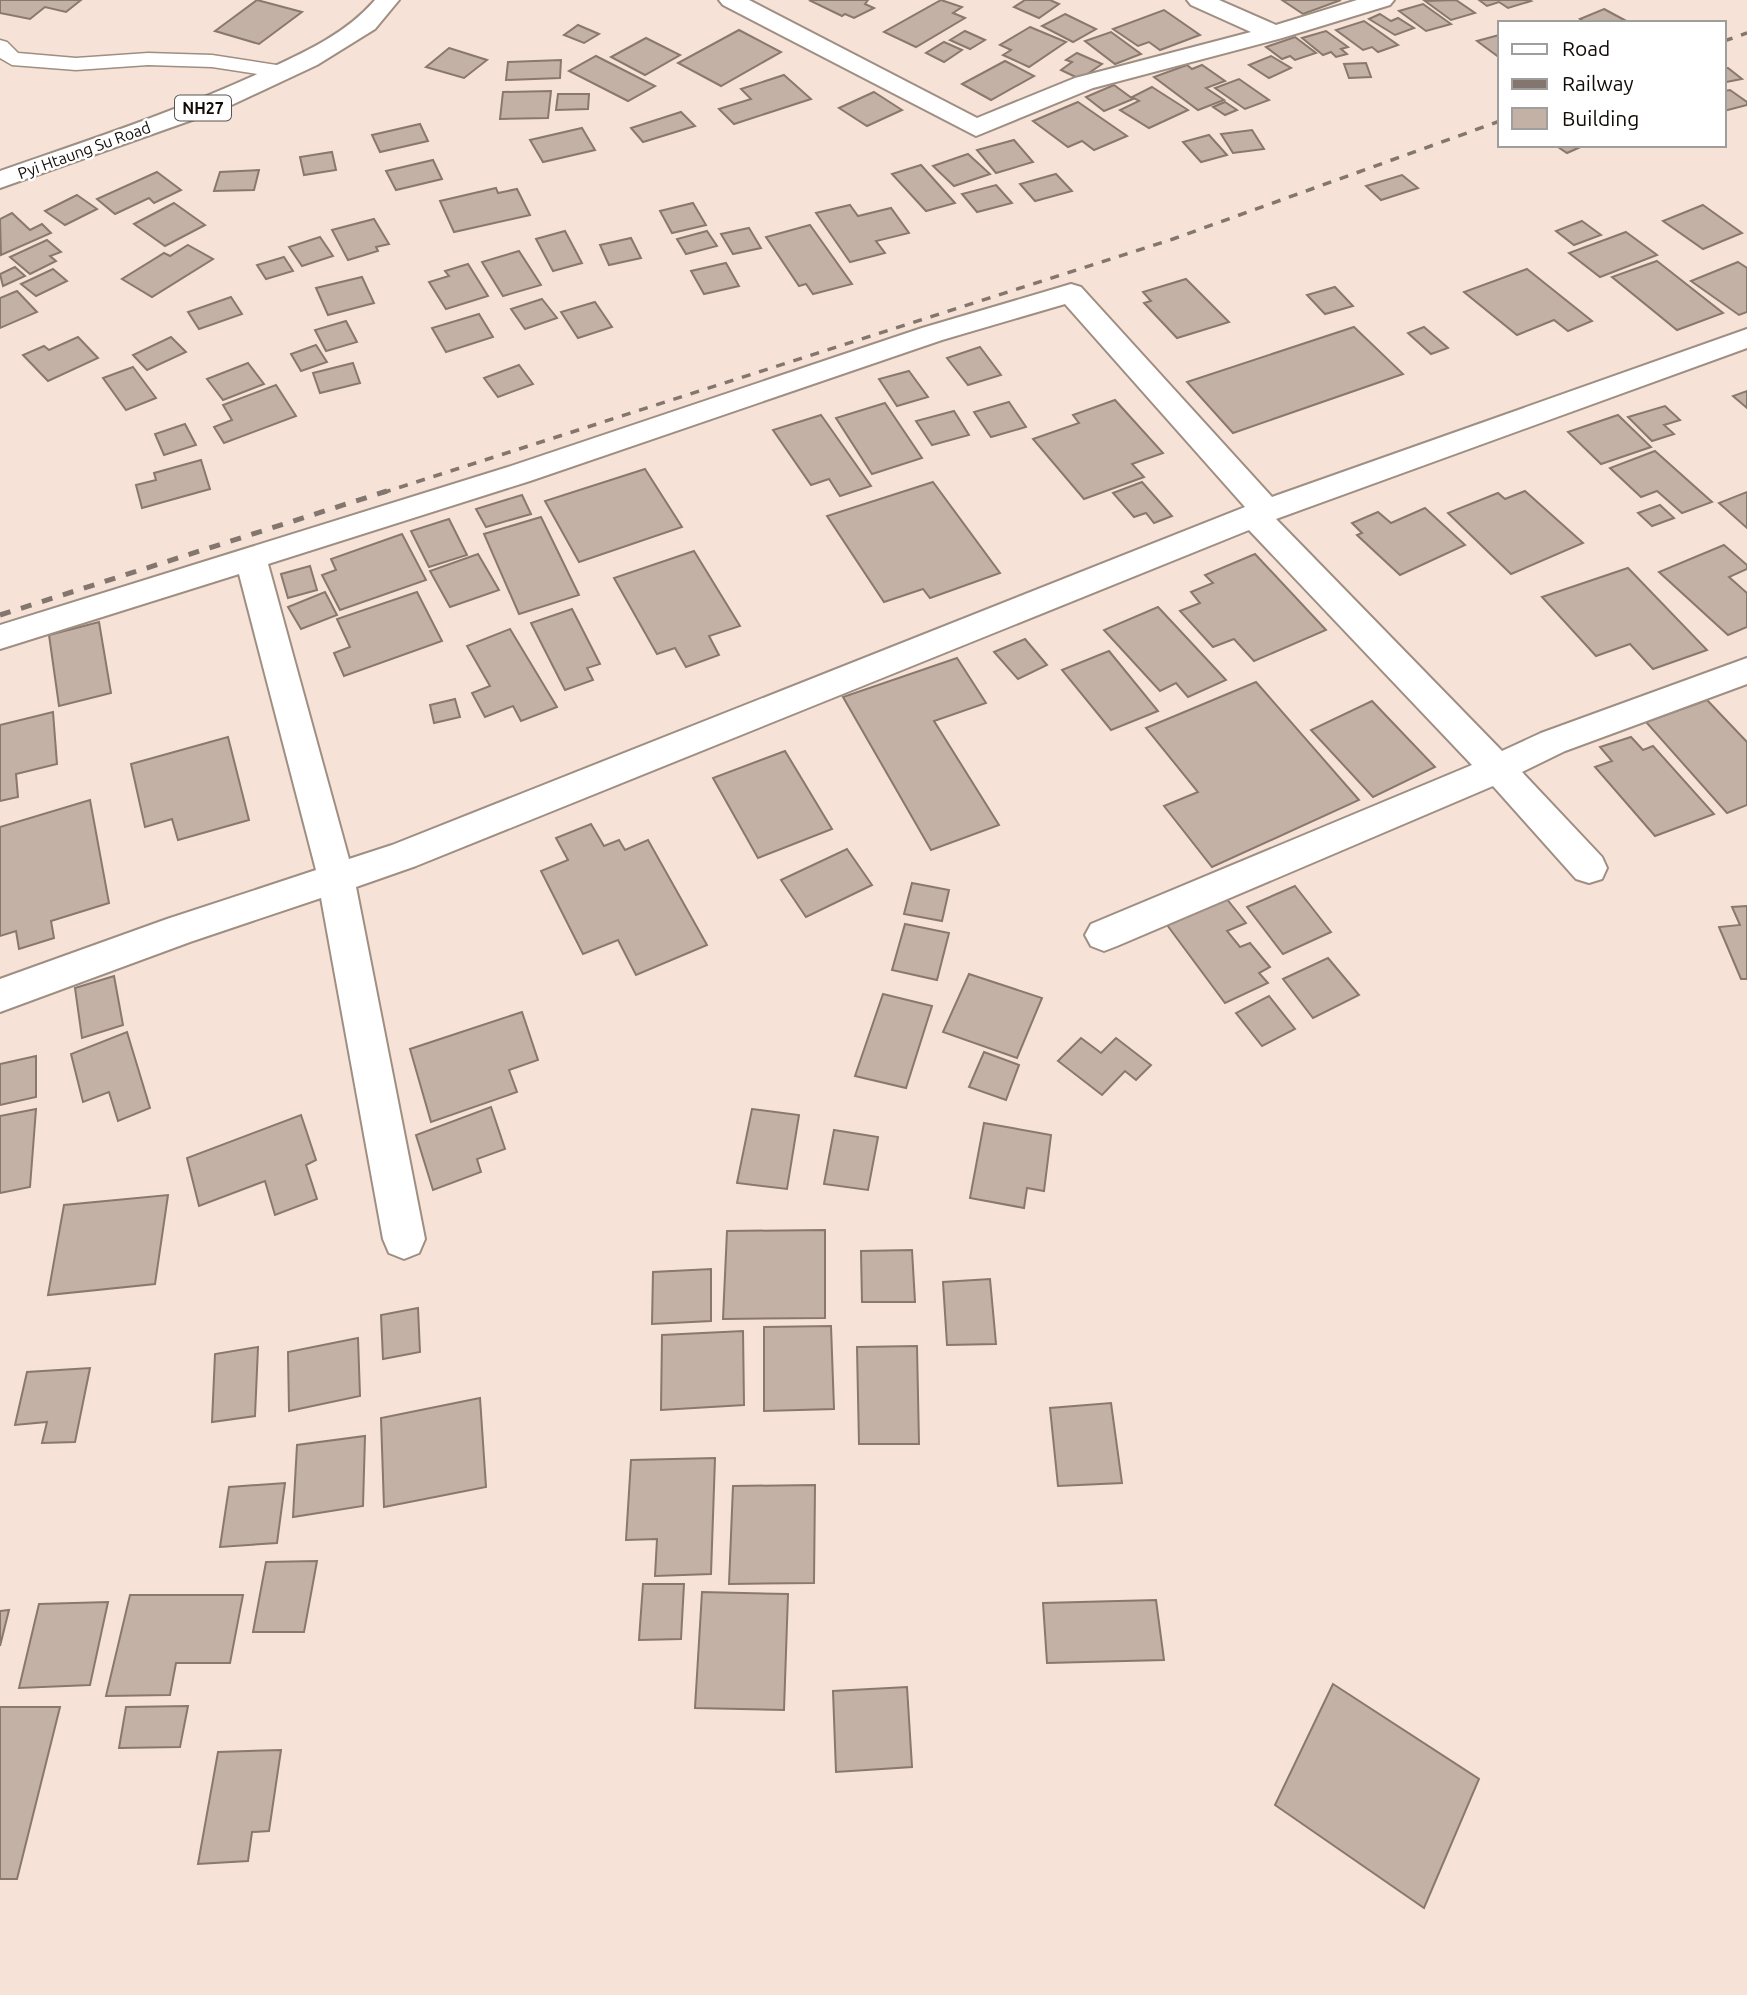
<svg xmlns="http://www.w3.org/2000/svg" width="1747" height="1995" viewBox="0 0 1747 1995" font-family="Ubuntu,sans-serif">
	<rect width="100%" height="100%" fill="#f6e2d6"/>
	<g fill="#c4b1a5" stroke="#89786d" stroke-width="2">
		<polygon points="0,0 81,0 66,12 45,7 30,19 0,13"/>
		<polygon points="257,0 302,12 259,44 215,31"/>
		<polygon points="809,0 868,0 865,4 874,8 854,18 845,14 842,16"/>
		<polygon points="941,0 962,7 953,13 965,18 916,47 884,32"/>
		<polygon points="1025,0 1050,0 1059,4 1039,18 1014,7"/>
		<polygon points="1282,0 1341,0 1303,14"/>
		<polygon points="1456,0 1475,13 1451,20 1425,1"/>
		<polygon points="1479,0 1529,0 1531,1 1508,8 1499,2 1487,6"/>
		<polygon points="1423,4 1451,24 1426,31 1399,11"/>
		<polygon points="1604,9 1630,23 1586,23 1580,19"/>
		<polygon points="1164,10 1200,35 1160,50 1149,42 1138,46 1113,29"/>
		<polygon points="1065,14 1096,29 1073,42 1042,26"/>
		<polygon points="1380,14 1391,21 1398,18 1414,28 1395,35 1369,19"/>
		<polygon points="1364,21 1398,45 1378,52 1372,47 1363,50 1336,30"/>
		<polygon points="578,25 599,34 584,43 564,35"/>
		<polygon points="1030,27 1066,42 1029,67 1003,55 1011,50 1000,45"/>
		<polygon points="739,30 781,52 721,86 678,63"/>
		<polygon points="965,31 985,40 970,49 950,40"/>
		<polygon points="1326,31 1348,47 1341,49 1347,54 1336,57 1331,52 1323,55 1302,38"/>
		<polygon points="1111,32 1141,54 1115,64 1085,41"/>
		<polygon points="1499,35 1500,35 1500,58 1477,41"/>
		<polygon points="1295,37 1316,53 1295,60 1290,56 1282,59 1266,47"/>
		<polygon points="646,38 680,55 645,75 611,57"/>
		<polygon points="944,42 962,50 944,62 926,53"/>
		<polygon points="449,48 487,60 464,78 426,67"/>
		<polygon points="1077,53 1102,64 1080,79 1061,70 1072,62 1066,60"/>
		<polygon points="596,56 655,86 628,101 569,71"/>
		<polygon points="1271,56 1291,68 1269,78 1249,65"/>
		<polygon points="561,60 560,78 506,80 508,62"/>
		<polygon points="1005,61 1034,76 991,100 962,84"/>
		<polygon points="1366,63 1371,77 1349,78 1344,64"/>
		<polygon points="1187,65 1192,69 1202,65 1225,81 1206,88 1224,100 1198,110 1154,77"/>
		<polygon points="1724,68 1728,68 1742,79 1726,82"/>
		<polygon points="784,75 811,99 734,124 719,109 751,99 741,89"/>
		<polygon points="1239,79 1269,100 1245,109 1215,88"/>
		<polygon points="1114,85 1133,99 1104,111 1086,97"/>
		<polygon points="1152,87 1188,110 1149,128 1120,110 1139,101 1132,97"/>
		<polygon points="1730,90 1747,102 1747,105 1724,111 1724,91"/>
		<polygon points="551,91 548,118 500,119 503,92"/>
		<polygon points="874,92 902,110 867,126 839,108"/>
		<polygon points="558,94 589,94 588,109 556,110"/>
		<polygon points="1078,102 1127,136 1094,150 1082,141 1068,147 1033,121"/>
		<polygon points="1225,102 1237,110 1225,115 1213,107"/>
		<polygon points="681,112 695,126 643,142 631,128"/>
		<polygon points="420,124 428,141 380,152 372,135"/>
		<polygon points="582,128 595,150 543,162 530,140"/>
		<polygon points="1252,130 1264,149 1233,153 1221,134"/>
		<polygon points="1209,135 1227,155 1201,162 1183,142"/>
		<polygon points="1014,140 1033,162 996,173 977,150"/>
		<polygon points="1555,145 1585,145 1567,153"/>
		<polygon points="332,152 336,170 304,175 300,157"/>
		<polygon points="968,154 990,174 954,186 933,166"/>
		<polygon points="433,160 442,179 396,190 386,171"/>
		<polygon points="921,165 955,203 926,211 892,174"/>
		<polygon points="259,170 254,190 214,191 220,172"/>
		<polygon points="157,172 181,190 154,203 149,198 115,214 97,199"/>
		<polygon points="1056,174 1072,191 1035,201 1020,184"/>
		<polygon points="1402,175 1418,188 1381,200 1366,186"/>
		<polygon points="996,185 1012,203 977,212 962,194"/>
		<polygon points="496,188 498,193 517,189 530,215 454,232 440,201"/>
		<polygon points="77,195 97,209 65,225 45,211"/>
		<polygon points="174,203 205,225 165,246 134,224"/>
		<polygon points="693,203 706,225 672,233 660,211"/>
		<polygon points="850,205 858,216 891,208 909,233 876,241 885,253 850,262 816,213"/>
		<polygon points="1703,205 1742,233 1703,249 1663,221"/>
		<polygon points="12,213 30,230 42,224 51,233 1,255 0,219"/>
		<polygon points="374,219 389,244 376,247 378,251 348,260 332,230"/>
		<polygon points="1582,221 1601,235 1574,245 1556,231"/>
		<polygon points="810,225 852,284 813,294 806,284 799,286 766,237"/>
		<polygon points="749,228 761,248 733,254 721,234"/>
		<polygon points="565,231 582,263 553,271 536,239"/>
		<polygon points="707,231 717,246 686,254 677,239"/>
		<polygon points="1626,232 1657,255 1600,277 1569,253"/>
		<polygon points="320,237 333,256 302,266 289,247"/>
		<polygon points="631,238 641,258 609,265 600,245"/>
		<polygon points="47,240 61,252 50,256 56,261 30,274 10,257"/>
		<polygon points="188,245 213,259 152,297 122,279 164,253 170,256"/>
		<polygon points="519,251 541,285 503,296 482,262"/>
		<polygon points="284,257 293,271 266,279 257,265"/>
		<polygon points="1657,261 1723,313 1677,330 1612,277"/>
		<polygon points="1738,262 1747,268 1747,312 1739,315 1691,281"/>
		<polygon points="726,263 739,286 704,294 691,271"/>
		<polygon points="468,264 488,296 446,309 429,282 449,276 445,271"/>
		<polygon points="15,267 25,276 3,286 0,274"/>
		<polygon points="53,269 67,281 36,296 21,284"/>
		<polygon points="1527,269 1592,321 1568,331 1554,320 1517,335 1464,292"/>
		<polygon points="362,277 374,303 328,315 316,288"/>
		<polygon points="1186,279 1229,322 1177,338 1144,303 1151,301 1143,292"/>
		<polygon points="1335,287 1353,306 1325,314 1307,295"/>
		<polygon points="17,291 37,312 0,328 0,298"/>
		<polygon points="231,297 242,314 199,329 188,312"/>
		<polygon points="542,299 557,318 525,329 511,309"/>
		<polygon points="595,302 612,327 578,338 561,312"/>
		<polygon points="479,314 493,337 446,352 432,328"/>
		<polygon points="346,321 357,342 326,351 315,330"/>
		<polygon points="1354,327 1403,374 1233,433 1187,382"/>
		<polygon points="1424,327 1448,348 1431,354 1408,333"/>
		<polygon points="78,337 98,358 48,381 23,355 44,346 49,350"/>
		<polygon points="171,337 186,352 147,370 133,355"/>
		<polygon points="316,345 327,362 301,371 291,354"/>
		<polygon points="980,347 1001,375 968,385 947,358"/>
		<polygon points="248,363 264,384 223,400 207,379"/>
		<polygon points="353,363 360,383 320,393 313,373"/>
		<polygon points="519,365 533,384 498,397 484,378"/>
		<polygon points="133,367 156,398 126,410 103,378"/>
		<polygon points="909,371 928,397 897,406 879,379"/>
		<polygon points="276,385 296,416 224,443 214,427 232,420 223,405"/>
		<polygon points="1747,391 1747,408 1733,396"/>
		<polygon points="1115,400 1163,453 1132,464 1144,477 1084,499 1033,439 1079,423 1073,415"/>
		<polygon points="1009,402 1026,427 991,437 974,412"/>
		<polygon points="885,403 922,458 872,474 836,418"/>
		<polygon points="1665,406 1680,420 1664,425 1674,434 1652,441 1628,417"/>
		<polygon points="954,411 969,435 932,445 916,421"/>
		<polygon points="821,415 871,486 840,496 829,479 811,485 773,430"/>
		<polygon points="1618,415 1651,447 1601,464 1568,432"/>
		<polygon points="185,424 196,445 164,455 155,434"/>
		<polygon points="1655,451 1712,502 1682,513 1657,491 1641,497 1610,468"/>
		<polygon points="201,460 210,489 142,508 136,485 156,480 154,473"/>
		<polygon points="645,469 682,527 579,562 545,501"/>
		<polygon points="933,482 1000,573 930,598 923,589 884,602 827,516"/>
		<polygon points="1142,482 1172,516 1154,523 1146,513 1134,517 1113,493"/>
		<polygon points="1525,491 1583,543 1511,574 1448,513 1498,493 1505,499"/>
		<polygon points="1747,492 1747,528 1719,503"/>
		<polygon points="522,495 531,514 486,527 476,509"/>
		<polygon points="1660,505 1674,518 1652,526 1638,513"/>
		<polygon points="1425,508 1465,545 1400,575 1357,535 1362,533 1352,523 1378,512 1391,523"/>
		<polygon points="541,517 579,595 519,614 484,534"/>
		<polygon points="449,519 467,555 429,567 411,531"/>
		<polygon points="402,534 426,580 340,610 322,575 336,570 331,559"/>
		<polygon points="1724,545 1747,565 1747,569 1729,577 1747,593 1747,627 1728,635 1659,572"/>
		<polygon points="694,551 740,626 709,636 719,655 686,667 675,648 657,654 614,578"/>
		<polygon points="478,554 499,590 450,607 430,571"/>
		<polygon points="1255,554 1326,630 1254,661 1234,639 1213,647 1180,611 1200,603 1191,592 1213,583 1205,575"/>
		<polygon points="310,566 317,590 288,598 281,574"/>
		<polygon points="1628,568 1707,650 1653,669 1630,644 1596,656 1542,597"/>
		<polygon points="325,592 337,615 301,629 288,607"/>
		<polygon points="417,592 442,641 344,676 334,653 350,647 337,619"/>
		<polygon points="1158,607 1226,680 1188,697 1176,683 1160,691 1104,630"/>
		<polygon points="572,609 600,664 587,668 593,680 565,690 531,623"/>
		<polygon points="99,622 111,693 59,706 49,635"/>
		<polygon points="510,629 557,707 521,721 513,706 485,717 472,693 490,686 467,646"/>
		<polygon points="1025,639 1047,665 1018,679 994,652"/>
		<polygon points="1109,651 1158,711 1111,730 1062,670"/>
		<polygon points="957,658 986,703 934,721 999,825 931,850 843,697"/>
		<polygon points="1256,682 1359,800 1212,867 1164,806 1198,792 1146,728"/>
		<polygon points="455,699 460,717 434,723 430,705"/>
		<polygon points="1707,700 1747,742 1747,805 1727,813 1646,722"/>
		<polygon points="1372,701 1435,767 1373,797 1311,730"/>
		<polygon points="53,712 57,764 16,774 18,797 0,801 0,725"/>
		<polygon points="228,737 249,820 178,840 172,819 145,827 131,764"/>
		<polygon points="1631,737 1643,750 1653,746 1714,814 1655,836 1595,767 1612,761 1600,747"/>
		<polygon points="785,751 832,829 758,858 713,778"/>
		<polygon points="90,800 109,903 51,921 54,938 19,949 16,931 0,936 0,827"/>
		<polygon points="591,824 604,846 619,840 625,850 648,840 707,945 636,975 618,940 583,954 541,871 568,860 556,838"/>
		<polygon points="847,849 872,885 806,917 781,880"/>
		<polygon points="912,883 949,890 942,921 904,914"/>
		<polygon points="1295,886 1331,932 1283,954 1247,907"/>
		<polygon points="1226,898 1246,923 1227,931 1240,947 1250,943 1270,967 1259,973 1268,983 1225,1003 1167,925"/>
		<polygon points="1747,906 1747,979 1741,979 1719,927 1740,925 1732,907"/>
		<polygon points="905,924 949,933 937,980 892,970"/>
		<polygon points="1328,958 1359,995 1313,1018 1283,979"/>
		<polygon points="969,974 1042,998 1017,1058 943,1032"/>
		<polygon points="114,976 123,1025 82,1038 75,988"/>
		<polygon points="883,994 932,1006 906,1088 855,1076"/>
		<polygon points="1269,996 1295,1029 1262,1046 1236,1013"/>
		<polygon points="522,1012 538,1060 509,1070 517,1092 431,1122 410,1049"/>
		<polygon points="127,1032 150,1108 118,1121 109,1092 83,1102 71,1054"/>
		<polygon points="1081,1038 1101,1053 1116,1038 1151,1065 1136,1080 1125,1071 1102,1095 1058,1061"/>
		<polygon points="984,1052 1019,1065 1006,1100 969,1087"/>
		<polygon points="36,1056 36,1097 0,1105 0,1064"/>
		<polygon points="491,1107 505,1149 477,1159 481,1172 433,1190 416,1135"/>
		<polygon points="36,1109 30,1187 0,1193 0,1116"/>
		<polygon points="752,1109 799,1115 787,1189 737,1183"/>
		<polygon points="301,1115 316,1160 306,1165 317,1199 275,1215 265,1181 199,1206 187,1158"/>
		<polygon points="984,1123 1051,1135 1044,1191 1027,1188 1024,1208 970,1198"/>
		<polygon points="834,1130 878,1137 868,1190 824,1184"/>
		<polygon points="168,1195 155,1284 48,1295 64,1205"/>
		<polygon points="825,1230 825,1318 723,1319 727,1231"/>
		<polygon points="912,1250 915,1302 862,1302 861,1251"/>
		<polygon points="711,1269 711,1321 652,1324 653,1272"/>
		<polygon points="990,1279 996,1344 947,1345 943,1282"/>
		<polygon points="418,1308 420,1352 383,1359 381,1315"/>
		<polygon points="831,1326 834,1409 764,1411 764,1327"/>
		<polygon points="743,1331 744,1405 661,1410 662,1335"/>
		<polygon points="358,1338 360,1396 289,1411 288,1352"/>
		<polygon points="917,1346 919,1444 859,1444 857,1347"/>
		<polygon points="258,1347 255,1416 212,1422 215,1354"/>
		<polygon points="90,1368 75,1442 42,1443 47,1422 15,1425 27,1372"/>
		<polygon points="480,1398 486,1487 384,1507 381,1418"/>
		<polygon points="1111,1403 1122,1483 1058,1486 1050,1408"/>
		<polygon points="365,1436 363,1506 293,1517 297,1445"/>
		<polygon points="715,1458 711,1574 655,1576 657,1539 626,1540 631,1460"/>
		<polygon points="285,1483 277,1543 220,1547 229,1487"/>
		<polygon points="815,1485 814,1583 729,1584 733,1486"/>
		<polygon points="317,1561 304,1632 253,1632 266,1562"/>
		<polygon points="643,1584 684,1584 681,1639 639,1640"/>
		<polygon points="702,1592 788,1594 784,1710 695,1708"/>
		<polygon points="130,1595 243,1595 230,1663 176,1663 170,1695 106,1696"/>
		<polygon points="1156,1600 1164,1660 1047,1663 1043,1603"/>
		<polygon points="108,1602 90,1685 19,1688 39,1604"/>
		<polygon points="9,1610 0,1646 0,1611"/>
		<polygon points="1333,1684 1479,1779 1424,1908 1275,1805"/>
		<polygon points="907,1687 912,1767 836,1772 833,1691"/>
		<polygon points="188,1706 180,1747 119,1748 126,1707"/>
		<polygon points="0,1707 60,1707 17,1879 0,1879"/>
		<polygon points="281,1750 269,1831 252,1832 248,1861 198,1864 218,1752"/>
	</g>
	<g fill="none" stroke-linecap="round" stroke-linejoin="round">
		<g stroke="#9f8e82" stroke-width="3">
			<polygon id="lane" points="0,40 7,42 18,53 76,58 148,53 212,55 283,66 293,72 283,78 212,67 148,65 76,70 12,65 0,58"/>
		</g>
		<g stroke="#9f8e82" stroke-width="4">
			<g id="street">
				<polygon points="719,0 749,0 977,118 1075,78 1251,32 1191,5 1187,0 1219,0 1276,25 1357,0 1394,0 1390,5 1282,38 1093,88 976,136 723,5"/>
				<path d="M1071 284 1081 287 1272 497 1747 329V348L1276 519 1502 751 1541 733 1747 658V684L1565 751 1522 772 1602 857 1607 868 1602 879 1589 883 1576 879 1493 786 1117 946 1104 951 1091 946 1085 935 1091 924 1472 765 1249 530 416 866 356 887 425 1239 419 1253 404 1259 389 1253 383 1239 321 898 190 942 0 1012V979L167 919 316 870 239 574 0 649V625L508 467 922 328ZM1065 304 1245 507 392 845 349 859 268 564 530 481 942 340Z"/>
			</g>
		</g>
		<g stroke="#9f8e82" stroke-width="4">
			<path id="highway" d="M375 0H399L375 29 317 65 223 109 0 188V171C89 140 178 111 264 71 303 53 346 34 375 0Z"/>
		</g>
		<use href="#lane" fill="#fff" fill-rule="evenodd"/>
		<use href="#street" fill="#fff" fill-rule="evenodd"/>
		<use href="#highway" fill="#fff" fill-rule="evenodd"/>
		<g stroke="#83766e" stroke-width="3.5" stroke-dasharray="9 9" stroke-linecap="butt">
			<polyline points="1724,41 1747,33"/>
			<polyline points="382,493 1173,239 1500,121"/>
		</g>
		<polyline stroke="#83766e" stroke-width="5" stroke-dasharray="11 11" stroke-linecap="butt" points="0,615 387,491"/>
	</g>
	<g text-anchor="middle" stroke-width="5" stroke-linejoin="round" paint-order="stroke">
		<rect fill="#fff" stroke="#595552" stroke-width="2" x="175" y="95.5" width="56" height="25" rx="5"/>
		<g font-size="16" font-weight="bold" fill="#120c08">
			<text x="203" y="114">NH27</text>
		</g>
		<g font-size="16" fill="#120c08" stroke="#fff">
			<text transform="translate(84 150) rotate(-20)" y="6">Pyi Htaung Su Road</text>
		</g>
	</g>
	<rect x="1498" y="21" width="228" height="126" fill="#ffffff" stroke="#a09e9c" stroke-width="2"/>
	<rect x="1512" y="44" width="35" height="10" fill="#ffffff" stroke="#a09e9c" stroke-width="2"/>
	<text x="1562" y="56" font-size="21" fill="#120c08">Road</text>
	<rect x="1512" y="79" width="35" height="10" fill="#83766e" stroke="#a09e9c" stroke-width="2"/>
	<text x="1562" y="91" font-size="21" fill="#120c08">Railway</text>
	<rect x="1512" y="108" width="35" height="21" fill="#c4b1a5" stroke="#a09e9c" stroke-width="2"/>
	<text x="1562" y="126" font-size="21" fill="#120c08">Building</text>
</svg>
